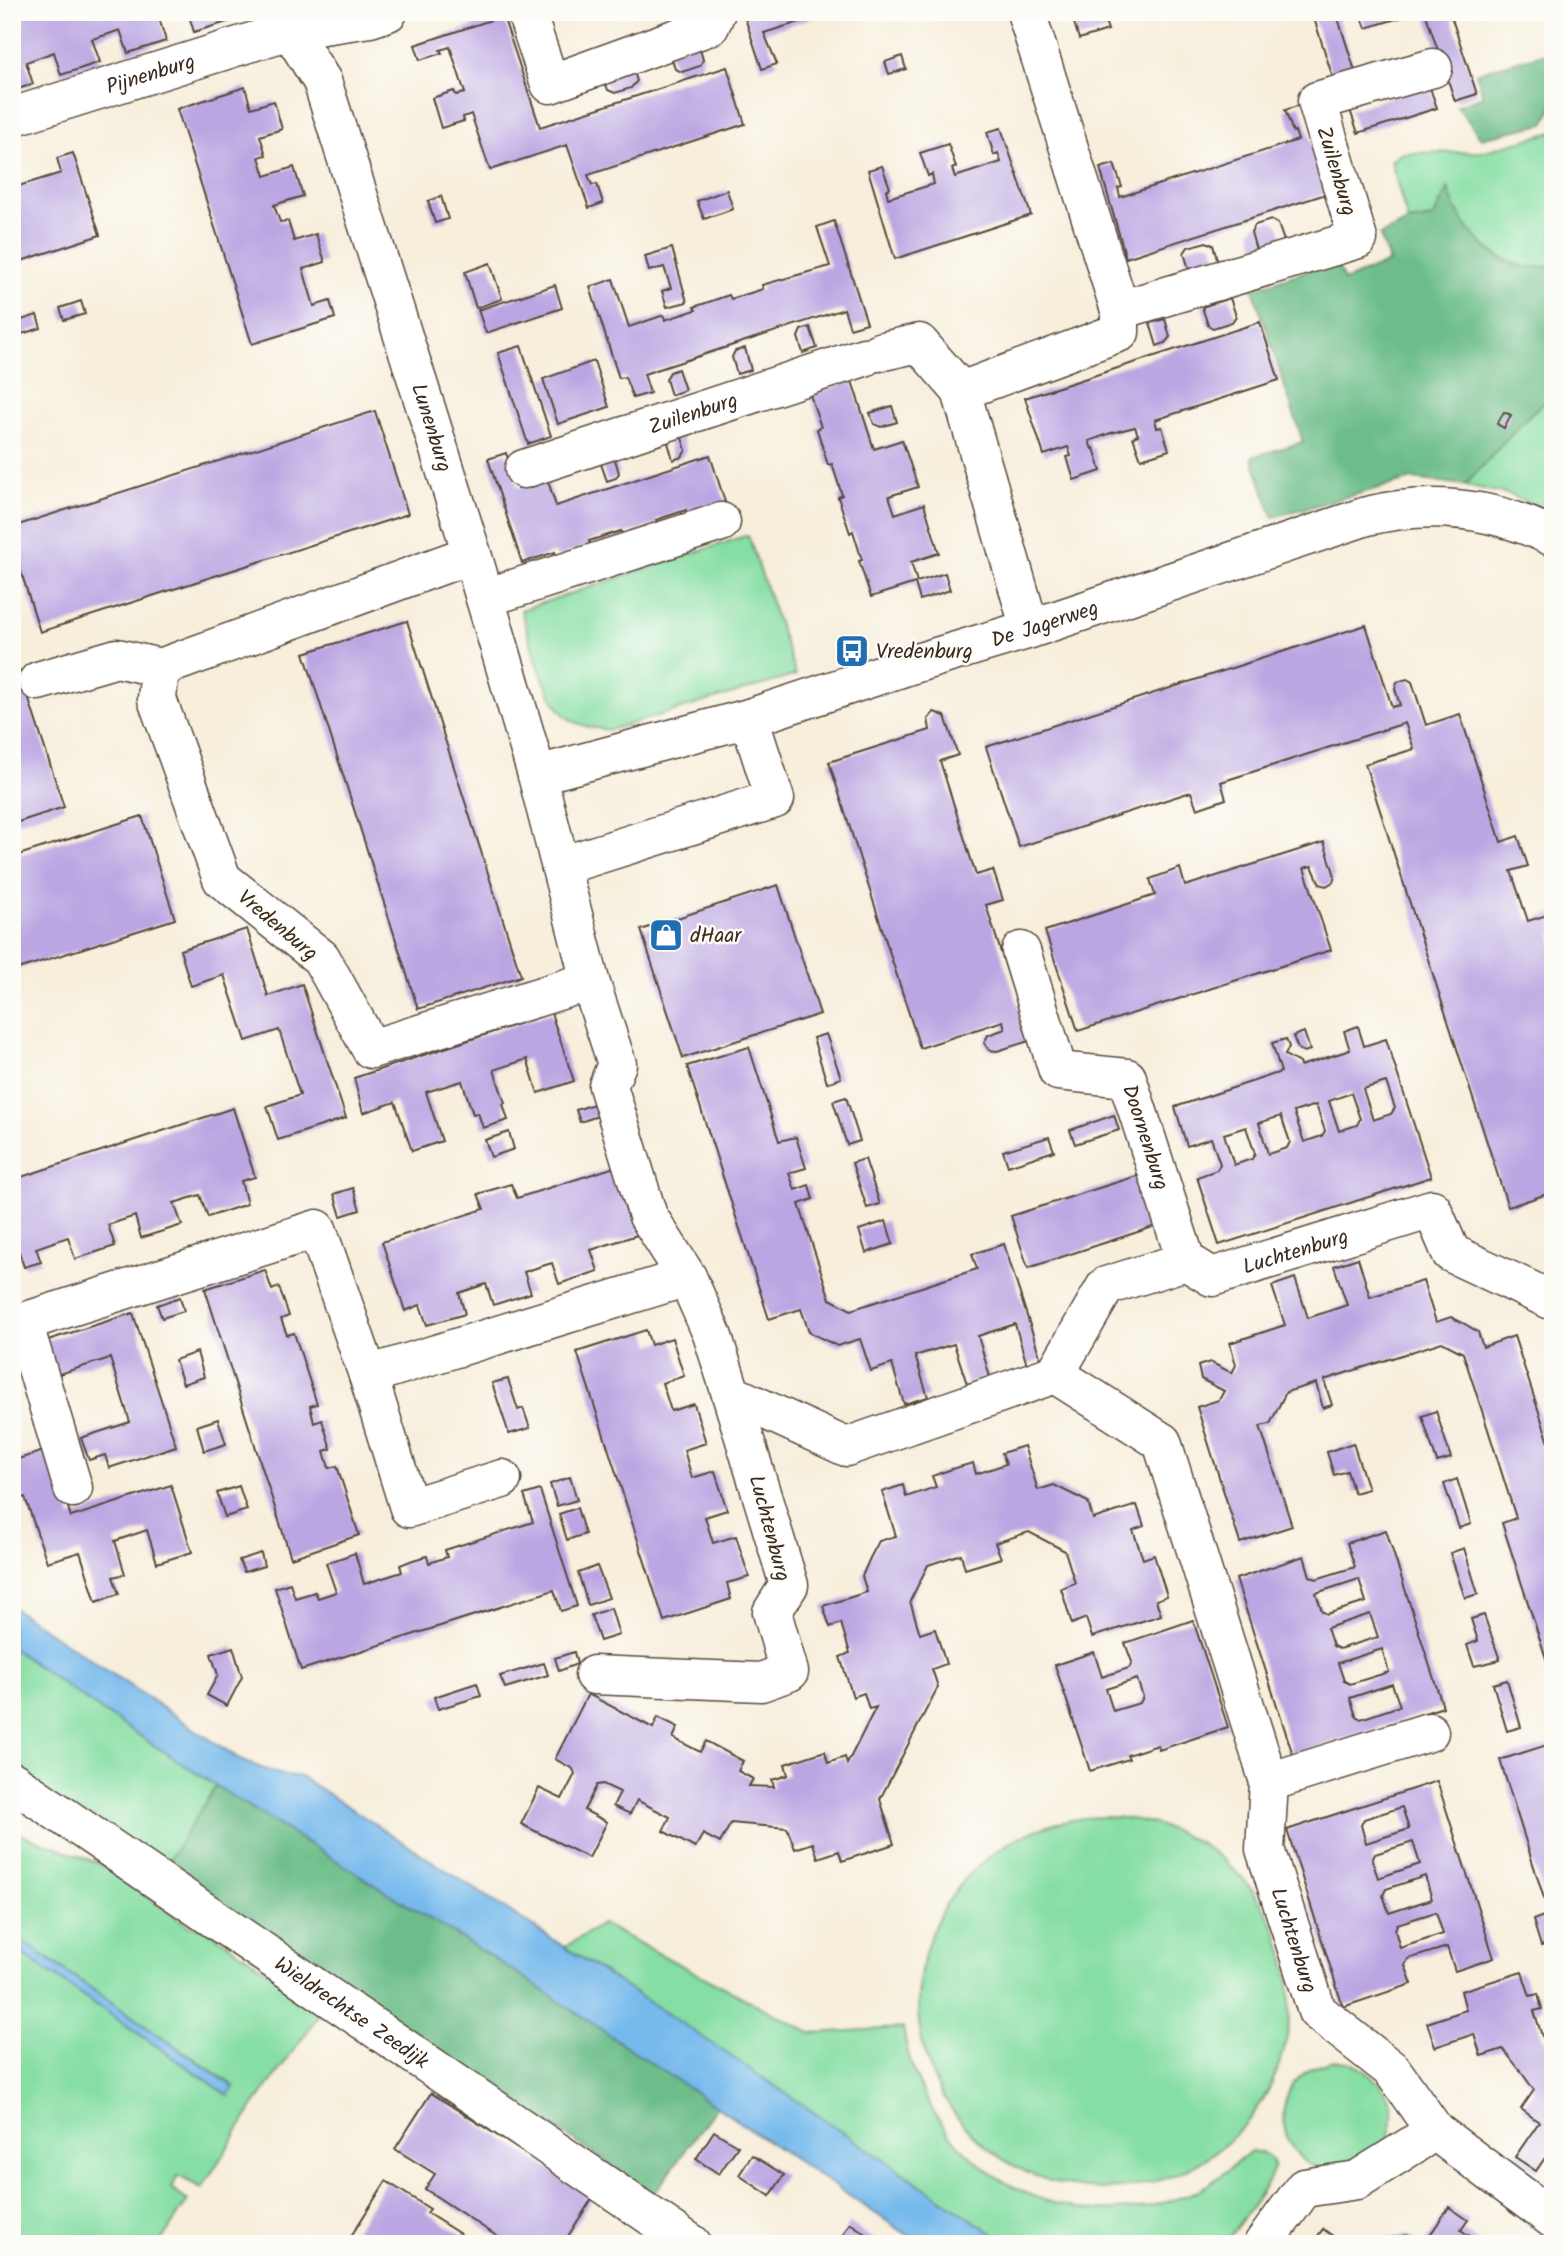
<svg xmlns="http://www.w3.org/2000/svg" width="1565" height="2256" viewBox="0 0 1565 2256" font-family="Kalam,sans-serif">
	<rect width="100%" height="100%" fill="#fdfcf7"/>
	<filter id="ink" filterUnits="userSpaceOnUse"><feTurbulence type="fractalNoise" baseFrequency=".0143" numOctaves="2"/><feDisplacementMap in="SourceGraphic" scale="14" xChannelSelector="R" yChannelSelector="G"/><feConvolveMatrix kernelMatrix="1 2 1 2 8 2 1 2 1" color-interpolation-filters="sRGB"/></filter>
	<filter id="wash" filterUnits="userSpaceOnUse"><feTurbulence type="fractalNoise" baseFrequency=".00686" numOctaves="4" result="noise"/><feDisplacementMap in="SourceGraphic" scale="28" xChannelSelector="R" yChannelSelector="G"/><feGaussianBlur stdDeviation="1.57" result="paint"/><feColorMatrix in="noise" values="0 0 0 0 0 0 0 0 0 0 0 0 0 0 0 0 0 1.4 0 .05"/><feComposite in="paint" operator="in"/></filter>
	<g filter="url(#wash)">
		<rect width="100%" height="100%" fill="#f7eedb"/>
		<g fill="#85dea3" stroke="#608460" stroke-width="2">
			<path d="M1553 132V267C1505 275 1460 234 1448 189L1433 218 1408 222 1391 161 1402 153 1481 152Z"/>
			<polygon points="1553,395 1553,514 1511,495 1465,485 1499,448 1507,434"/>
			<path d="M748 535 796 675 610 730C596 728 580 727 568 718 546 702 529 637 521 610Z"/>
			<polygon points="12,1648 102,1711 216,1786 162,1871 12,1769"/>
			<circle cx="1104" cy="2003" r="186"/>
			<polygon points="12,1831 98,1863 189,1926 208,1930 323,2009 253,2107 202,2188 178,2176 171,2188 188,2200 159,2244 12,2244 12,1947 228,2095 234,2086 12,1934"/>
			<path d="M602 1924 811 2033 903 2028C924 2163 1056 2245 1185 2196 1210 2187 1230 2168 1251 2151 1261 2152 1275 2157 1273 2170 1269 2187 1235 2228 1224 2244H1008L565 1947Z"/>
			<path d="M1334 2061C1339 2062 1345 2061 1350 2062 1356 2064 1362 2070 1368 2074 1390 2090 1399 2112 1387 2139 1385 2145 1381 2152 1376 2156 1368 2162 1354 2163 1345 2166 1327 2171 1315 2171 1301 2158 1274 2133 1278 2084 1313 2068 1319 2065 1327 2063 1334 2061Z"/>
		</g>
		<g fill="#6cbd89" stroke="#547454" stroke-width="2">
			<polygon points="1553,51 1553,106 1544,124 1481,138 1457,106 1483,96 1476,73"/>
			<path d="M1448 188C1456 220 1484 253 1514 265 1526 269 1541 267 1553 266V395L1533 411 1465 485 1412 479 1273 517 1252 457 1303 442 1253 289 1336 261 1344 281 1389 262 1380 235 1408 222 1433 218Z"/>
			<polygon points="216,1786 514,1971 717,2106 654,2194 355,1994 162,1871"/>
		</g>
		<g fill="#76baec" stroke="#587285" stroke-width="2">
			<polygon points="12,1607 244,1762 279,1774 301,1777 355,1811 689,2028 1008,2244 921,2244 514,1971 216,1786 102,1711 12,1648"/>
			<polygon points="12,1934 234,2087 228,2095 12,1947"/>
		</g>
		<g id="blocks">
			<g fill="#baa6e2" fill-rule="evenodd">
				<polygon points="12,12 176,12 176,13 159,18 166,41 128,53 120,30 106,35 92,39 100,62 61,75 54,52 26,62 33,84 12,91"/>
				<polygon points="188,12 230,12 233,20 194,32"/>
				<polygon points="743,12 828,12 828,13 764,33 777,64 762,69"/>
				<polygon points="1074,12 1102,12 1108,30 1079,39 1072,16 1075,16"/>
				<polygon points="1143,12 1163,12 1163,13 1145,19"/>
				<polygon points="1312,12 1336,12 1355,71 1333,78"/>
				<polygon points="1360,12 1405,12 1406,16 1366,28"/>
				<polygon points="1425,12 1471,12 1452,19 1477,94 1455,101"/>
				<polygon points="503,16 540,127 727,67 745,124 588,175 592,185 597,184 603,203 589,208 567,145 490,170 471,114 463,117 464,121 441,128 432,98 454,91 456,95 465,93 450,47 440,50 442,53 420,60 415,45"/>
				<polygon points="698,42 703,60 700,66 682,72 675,69 669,51"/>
				<polygon points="902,56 906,69 889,74 885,62"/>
				<polygon points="631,63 637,81 631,88 615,93 608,90 602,73"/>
				<polygon points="1429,85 1437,108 1358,133 1350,110"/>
				<polygon points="245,87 251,108 274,101 282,129 260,136 266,155 259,157 265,176 294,167 303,196 274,205 280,222 288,221 294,241 316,234 325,262 303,269 314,306 330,301 335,318 252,344 177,109"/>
				<polygon points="1300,105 1329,193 1126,258 1100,168 1114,164 1122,187 1118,188 1120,197 1298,140 1295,131 1293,132 1285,110"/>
				<polygon points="1001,128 1031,215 895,259 868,170 882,166 890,188 886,190 888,198 934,184 932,174 928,176 920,153 948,144 956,167 952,169 955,177 1001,162 998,153 994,155 987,132"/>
				<polygon points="73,153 100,235 12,264 12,188 61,173 57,158"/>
				<polygon points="727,190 733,209 704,219 697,201"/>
				<polygon points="441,196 448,219 435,223 428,201"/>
				<polygon points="1271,220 1278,224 1284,241 1256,250 1251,232 1255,225"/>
				<polygon points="834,221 867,323 850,328 844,309 644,374 650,393 633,398 625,377 619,378 590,287 613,279 629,327 664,315 665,320 696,310 694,307 729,295 731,299 763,289 762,285 830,266 817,227"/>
				<polygon points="1206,242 1213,245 1218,263 1190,272 1184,253 1188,247"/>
				<polygon points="672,248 687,302 667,307 662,291 671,288 664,267 649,271 645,256"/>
				<polygon points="490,263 502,299 476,308 465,272"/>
				<polygon points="555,285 562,308 486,333 478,310"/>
				<polygon points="1230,298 1236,316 1232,322 1213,328 1208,325 1202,307"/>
				<polygon points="81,301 85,314 64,320 60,308"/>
				<polygon points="37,315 41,328 12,337 12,323"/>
				<polygon points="1165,319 1170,337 1165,343 1157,346 1150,323"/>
				<polygon points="1260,322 1279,380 1155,420 1157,428 1162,427 1169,450 1141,459 1133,437 1138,435 1135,427 1111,433 1089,441 1092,449 1094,448 1101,471 1074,480 1067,457 1071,456 1068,447 1044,455 1025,398"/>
				<polygon points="810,327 817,348 803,353 798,337 801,330"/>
				<polygon points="521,346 551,436 528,444 498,353"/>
				<polygon points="745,348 751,370 737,374 732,357 735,351"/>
				<polygon points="594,361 609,407 558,424 543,379"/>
				<polygon points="678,369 685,390 671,395 666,379 670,372"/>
				<polygon points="852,381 874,449 902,440 918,487 889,496 895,514 924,504 939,553 911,562 917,582 945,573 950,590 920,600 915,583 871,597 859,561 862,560 853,531 850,533 838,497 842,495 832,464 828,465 817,429 821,427 810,395"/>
				<polygon points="892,406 897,422 881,427 874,424 870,413"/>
				<polygon points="375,411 408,514 40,632 12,543 12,527"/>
				<polygon points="1504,412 1511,415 1504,428 1497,424"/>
				<polygon points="681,435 686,450 682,457 673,460 667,439"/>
				<polygon points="506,453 518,488 547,478 556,506 710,455 725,502 687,514 686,510 656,520 657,524 622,535 621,531 589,541 590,545 557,557 555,552 522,563 488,459"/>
				<polygon points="614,456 619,473 616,478 607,481 600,461"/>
				<polygon points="407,621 521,976 418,1009 304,653"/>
				<polygon points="1366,625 1392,707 1400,705 1395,689 1397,682 1407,679 1412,682 1426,725 1460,714 1501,842 1518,836 1528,866 1511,871 1528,921 1553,913 1553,990 1550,990 1553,1000 1553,1192 1508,1207 1365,764 1414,749 1405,723 1221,782 1226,799 1197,809 1191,792 1019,847 986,747"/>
				<polygon points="12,648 64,807 12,824"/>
				<polygon points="934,712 945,716 958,755 940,761 976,875 993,870 1003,900 986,905 1029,1041 997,1051 989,1050 984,1043 988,1035 1005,1029 1003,1021 920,1048 829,762 930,730 928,719"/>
				<polygon points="142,816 175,919 12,971 12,857"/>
				<polygon points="1324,842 1335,876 1333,882 1326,886 1320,884 1312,866 1304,868 1331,950 1078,1031 1045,931 1155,895 1150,879 1180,868 1185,886"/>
				<polygon points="778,885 820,1014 683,1058 641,930"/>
				<polygon points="247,929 268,996 302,984 346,1118 278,1140 267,1106 300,1095 279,1030 246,1041 224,975 191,986 180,950"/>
				<polygon points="551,1013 574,1081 538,1093 527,1059 494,1070 505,1103 503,1104 508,1120 483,1128 478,1113 473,1114 462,1081 426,1092 442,1141 412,1151 395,1102 363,1113 354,1078"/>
				<path d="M1358 1026 1364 1046 1386 1039 1431 1177 1219 1245 1197 1177 1217 1170 1220 1164 1211 1138 1187 1146 1175 1107 1281 1072 1272 1043 1286 1039 1289 1047 1285 1055 1299 1063 1300 1066 1350 1050 1344 1031ZM1386 1082 1395 1108 1391 1114 1373 1120 1363 1089ZM1351 1093 1360 1119 1357 1125 1339 1131 1329 1101ZM1316 1105 1325 1131 1322 1136 1304 1142 1294 1112ZM1281 1116 1290 1142 1287 1148 1268 1154 1259 1123ZM1246 1127 1255 1154 1252 1159 1234 1165 1224 1134Z"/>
				<polygon points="1304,1032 1310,1050 1304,1052 1298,1049 1293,1036"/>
				<polygon points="826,1034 841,1078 827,1083 813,1038"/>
				<polygon points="749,1047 779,1141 796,1137 806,1168 789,1173 795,1190 809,1185 813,1199 799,1204 830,1299 851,1310 977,1269 972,1254 1004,1244 1041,1360 1027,1365 1015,1324 978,1336 990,1377 967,1384 954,1344 934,1350 915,1356 928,1397 904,1404 892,1364 871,1371 860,1339 837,1346 809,1332 801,1309 769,1319 687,1066"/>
				<polygon points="846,1097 860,1141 847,1145 833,1101"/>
				<polygon points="597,1103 601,1115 580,1122 576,1110"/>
				<polygon points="233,1108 255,1177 241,1181 247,1204 208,1217 200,1195 174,1203 182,1225 141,1238 135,1216 108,1225 115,1246 75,1259 68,1237 36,1248 41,1262 24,1267 12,1230 12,1180"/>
				<polygon points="1114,1115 1119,1130 1075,1144 1070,1130"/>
				<polygon points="509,1132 514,1149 491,1157 485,1140"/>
				<polygon points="1049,1137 1054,1151 1008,1166 1003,1151"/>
				<polygon points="865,1159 880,1204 867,1208 852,1163"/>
				<polygon points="618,1166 640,1234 591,1250 598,1271 559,1284 552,1263 539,1267 524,1272 531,1293 493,1305 486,1284 459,1293 465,1314 427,1325 420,1305 405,1311 382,1242 484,1209 478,1194 511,1184 517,1198"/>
				<polygon points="1146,1173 1162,1224 1028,1268 1011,1216"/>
				<polygon points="353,1188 360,1210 341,1216 334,1194"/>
				<polygon points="886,1221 893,1244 866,1253 859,1230"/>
				<polygon points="1358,1258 1370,1297 1423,1281 1436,1322 1451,1317 1465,1324 1478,1332 1483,1347 1514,1336 1553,1455 1553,1680 1502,1523 1516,1518 1485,1420 1463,1353 1442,1342 1324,1380 1332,1405 1323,1408 1316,1383 1286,1392 1270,1424 1260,1426 1292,1526 1240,1543 1197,1407 1219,1400 1224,1391 1201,1379 1198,1366 1210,1362 1232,1373 1236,1365 1230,1343 1285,1325 1272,1286 1295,1278 1308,1318 1347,1305 1334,1266"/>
				<polygon points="265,1270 272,1290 279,1287 289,1316 281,1319 287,1335 294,1333 295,1336 317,1404 310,1406 314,1423 322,1420 331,1449 324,1451 329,1468 337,1466 359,1535 291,1558 205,1289"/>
				<polygon points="180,1297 184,1311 162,1318 157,1305"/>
				<polygon points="133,1313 176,1446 109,1468 105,1455 89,1460 81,1438 130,1422 110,1358 56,1375 45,1341"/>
				<polygon points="646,1330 651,1345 672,1338 684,1376 662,1383 667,1398 671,1411 694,1404 706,1443 684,1450 692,1478 715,1471 727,1510 705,1517 713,1543 736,1536 749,1577 727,1583 731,1599 664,1621 577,1352"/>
				<polygon points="197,1352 204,1377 183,1384 175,1360"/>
				<polygon points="508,1379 518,1410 523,1408 530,1428 509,1434 492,1383"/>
				<polygon points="1436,1411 1451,1458 1437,1462 1422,1416"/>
				<polygon points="218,1419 226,1444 204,1451 197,1426"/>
				<polygon points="1353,1443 1368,1489 1354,1493 1347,1471 1334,1475 1327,1452"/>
				<polygon points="1024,1446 1038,1490 1054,1485 1088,1502 1093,1519 1137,1505 1144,1526 1133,1530 1143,1559 1154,1555 1167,1596 1156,1600 1161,1615 1092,1637 1086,1618 1072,1624 1061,1588 1075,1583 1065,1551 1029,1532 995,1543 1001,1558 965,1569 961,1554 928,1565 910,1601 920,1634 935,1629 946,1664 932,1669 938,1687 880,1799 894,1844 842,1861 839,1851 818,1858 813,1843 795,1849 787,1828 731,1823 720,1843 703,1834 695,1848 663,1831 670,1817 637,1800 630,1814 613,1806 620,1792 603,1784 597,1785 584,1810 607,1822 589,1858 521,1824 539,1788 562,1799 575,1774 573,1769 555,1759 588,1694 653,1728 658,1717 678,1727 673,1738 700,1752 706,1741 743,1761 738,1771 753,1779 749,1786 774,1787 772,1780 788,1775 785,1764 825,1751 828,1763 845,1757 847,1764 876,1707 869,1709 864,1693 853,1697 840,1657 850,1653 841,1623 830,1627 823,1606 867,1592 862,1576 870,1558 879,1541 896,1536 882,1492 903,1485 906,1497 936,1487 932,1476 952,1469 973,1463 976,1474 1006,1464 1002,1453"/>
				<polygon points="50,1449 71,1517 171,1485 192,1552 157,1563 147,1530 115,1541 125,1574 113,1577 119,1594 96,1602 80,1552 47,1562 25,1497 12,1501 12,1461"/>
				<polygon points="570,1477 577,1500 557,1506 550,1484"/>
				<polygon points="1457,1479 1471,1524 1459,1528 1444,1484"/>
				<polygon points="239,1486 247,1510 225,1517 217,1493"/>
				<polygon points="540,1490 577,1606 561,1611 554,1590 301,1670 275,1588 290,1583 295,1598 315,1592 318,1598 336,1592 326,1563 355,1553 364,1584 402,1572 400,1565 413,1560 427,1556 429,1563 447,1557 445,1550 533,1522 524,1495"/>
				<polygon points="577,1508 585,1534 567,1540 559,1514"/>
				<path d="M1386 1530 1443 1707 1293 1755 1236 1579 1304 1556 1310 1576 1316 1579 1355 1567 1347 1543ZM1359 1579 1366 1602 1327 1614 1322 1611 1316 1593ZM1370 1614 1378 1637 1339 1649 1333 1646 1327 1628ZM1382 1649 1389 1672 1350 1684 1344 1681 1338 1663ZM1392 1684 1400 1706 1361 1719 1356 1716 1350 1698Z"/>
				<polygon points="1464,1548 1478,1594 1465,1598 1450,1553"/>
				<polygon points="261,1553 264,1566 244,1572 239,1560"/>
				<polygon points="597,1566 609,1598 588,1605 578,1573"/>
				<polygon points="611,1608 619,1635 600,1641 591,1615"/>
				<polygon points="1484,1615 1500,1660 1474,1666 1467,1645 1478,1641 1471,1619"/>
				<path d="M1193 1620 1228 1727 1159 1750 1158 1745 1127 1755 1129 1759 1090 1771 1055 1665 1094 1652 1102 1677 1129 1668 1132 1662 1125 1643ZM1137 1679 1143 1697 1140 1703 1113 1711 1106 1689Z"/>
				<polygon points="233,1647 242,1677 227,1706 207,1695 218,1675 211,1654"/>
				<polygon points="574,1652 577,1664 559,1671 555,1658"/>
				<polygon points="544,1663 548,1675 505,1688 500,1676"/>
				<polygon points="1507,1680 1521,1727 1507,1731 1493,1684"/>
				<polygon points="477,1683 481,1696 438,1709 434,1697"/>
				<polygon points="1553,1743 1553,1942 1541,1946 1533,1920 1549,1914 1500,1760"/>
				<path d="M1437 1781 1494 1958 1455 1971 1447 1947 1408 1959 1405 1965 1412 1984 1343 2007 1287 1830ZM1402 1807 1409 1829 1366 1843 1361 1825 1364 1819ZM1413 1842 1420 1864 1378 1878 1372 1860 1375 1854ZM1425 1876 1432 1899 1389 1913 1383 1895 1386 1889ZM1436 1912 1443 1934 1400 1948 1395 1930 1397 1924Z"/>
				<polygon points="1522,1972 1530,1996 1538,1994 1542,2009 1534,2011 1542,2036 1553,2049 1553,2146 1536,2171 1515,2157 1539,2122 1521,2109 1534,2090 1519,2069 1503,2049 1481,2056 1474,2034 1435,2047 1427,2023 1466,2010 1461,1991"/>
				<polygon points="431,2093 593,2197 563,2244 509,2244 425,2189 435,2174 395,2149"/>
				<polygon points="714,2131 738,2146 719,2174 696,2159"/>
				<polygon points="752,2155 784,2175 770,2196 739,2175"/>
				<polygon points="386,2181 430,2209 427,2213 476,2244 346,2244"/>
				<polygon points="1449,2207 1468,2220 1461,2230 1481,2244 1424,2244"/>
				<polygon points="850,2223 878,2242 884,2244 837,2244"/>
				<polygon points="1323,2229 1344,2244 1312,2244"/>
				<polygon points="1409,2235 1421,2244 1368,2244 1370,2241"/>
			</g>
		</g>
	</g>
	<g filter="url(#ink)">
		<use href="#blocks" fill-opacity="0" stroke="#57473a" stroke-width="2"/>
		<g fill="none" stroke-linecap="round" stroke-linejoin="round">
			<g stroke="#57473a" stroke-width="41">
				<g id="minor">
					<path id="s1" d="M283 12 290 30 322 81 398 320 472 554 537 775 590 981 371 1049 321 958 222 879 157 699 160 668 472 554"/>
					<polyline points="526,12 550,84 710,26 716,12"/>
					<polyline points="1026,12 1120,310 1120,332 961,391 1030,629"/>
					<path id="s2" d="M12 117 290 30 370 18 388 12"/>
					<polyline points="1120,310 1358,239 1317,101 1433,68"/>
					<polyline points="879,352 919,343 961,391"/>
					<path id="s3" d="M524 469 864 357"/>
					<polyline points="485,598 721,522"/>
					<polyline points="38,681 117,658 160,668"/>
					<path id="s4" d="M537 775 749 718 910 665 1030 629 1367 516C1431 501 1493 507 1553 537"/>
					<polyline points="561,866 775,799 749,718"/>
					<path id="s5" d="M1021 951 1058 1071 1127 1078 1186 1261"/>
					<path id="s6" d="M590 981 617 1064 608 1086 648 1216 687 1277 712 1334 731 1394 846 1447 1055 1374 1106 1286 1186 1261 1212 1277 1432 1209 1451 1253 1553 1301"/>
					<path id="s7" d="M1055 1374 1162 1442 1269 1782 1265 1849 1317 2011 1392 2070 1435 2131 1553 2219"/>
					<polyline points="368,1375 409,1508 502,1479"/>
					<polyline points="73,1488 23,1322 317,1229 368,1375 687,1277"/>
					<polyline points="594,1675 761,1682 789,1672 772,1612 789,1585 731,1394"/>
					<path id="s8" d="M12 1781 692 2244"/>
					<polyline points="1269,1782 1429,1732"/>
					<polyline points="1263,2244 1304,2188 1357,2180 1435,2131"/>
				</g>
			</g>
			<use href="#minor" stroke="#fff" stroke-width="38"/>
		</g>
	</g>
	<defs>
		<g id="bus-square" transform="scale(1.75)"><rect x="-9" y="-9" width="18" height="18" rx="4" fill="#1f6fb2" stroke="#fdfcf7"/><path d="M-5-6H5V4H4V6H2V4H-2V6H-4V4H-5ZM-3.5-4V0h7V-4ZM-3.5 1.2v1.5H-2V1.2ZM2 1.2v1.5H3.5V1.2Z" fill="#fff"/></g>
		<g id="shop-square" transform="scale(1.75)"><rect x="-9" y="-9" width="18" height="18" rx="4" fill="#1f6fb2" stroke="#fdfcf7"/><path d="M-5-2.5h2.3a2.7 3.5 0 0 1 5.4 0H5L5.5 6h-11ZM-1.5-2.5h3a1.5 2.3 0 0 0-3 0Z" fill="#fff"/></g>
	</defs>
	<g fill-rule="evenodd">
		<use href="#bus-square" x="852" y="651"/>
		<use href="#shop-square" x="666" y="935"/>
	</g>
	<g text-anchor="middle" stroke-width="5" stroke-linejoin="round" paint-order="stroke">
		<g font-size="21" fill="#3b2a1e" stroke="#fdfcf7">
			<text dy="7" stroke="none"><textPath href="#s2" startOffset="145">Pijnenburg</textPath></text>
			<text transform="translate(1337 171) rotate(73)" y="7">Zuilenburg</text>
			<text dy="7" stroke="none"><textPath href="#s3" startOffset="178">Zuilenburg</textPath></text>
			<text dy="7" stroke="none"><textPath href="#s1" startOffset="443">Lunenburg</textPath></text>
			<text dy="7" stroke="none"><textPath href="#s4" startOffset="530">De Jagerweg</textPath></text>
			<text transform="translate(278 925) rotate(40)" y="7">Vredenburg</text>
			<text dy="7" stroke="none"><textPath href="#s5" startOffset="257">Doornenburg</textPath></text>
			<text dy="7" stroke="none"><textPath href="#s6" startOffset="1096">Luchtenburg</textPath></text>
			<text transform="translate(770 1528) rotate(75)" y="7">Luchtenburg</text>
			<text dy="7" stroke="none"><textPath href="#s7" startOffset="646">Luchtenburg</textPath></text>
			<text dy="7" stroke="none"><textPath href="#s8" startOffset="411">Wieldrechtse Zeedijk</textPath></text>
		</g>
		<g font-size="21" fill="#3b2a1e" stroke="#fdfcf7" text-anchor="start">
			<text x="876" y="658">Vredenburg</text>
			<text x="690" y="942">dHaar</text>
		</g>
	</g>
	<rect width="1565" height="2256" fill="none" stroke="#fdfcf7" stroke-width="42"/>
</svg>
